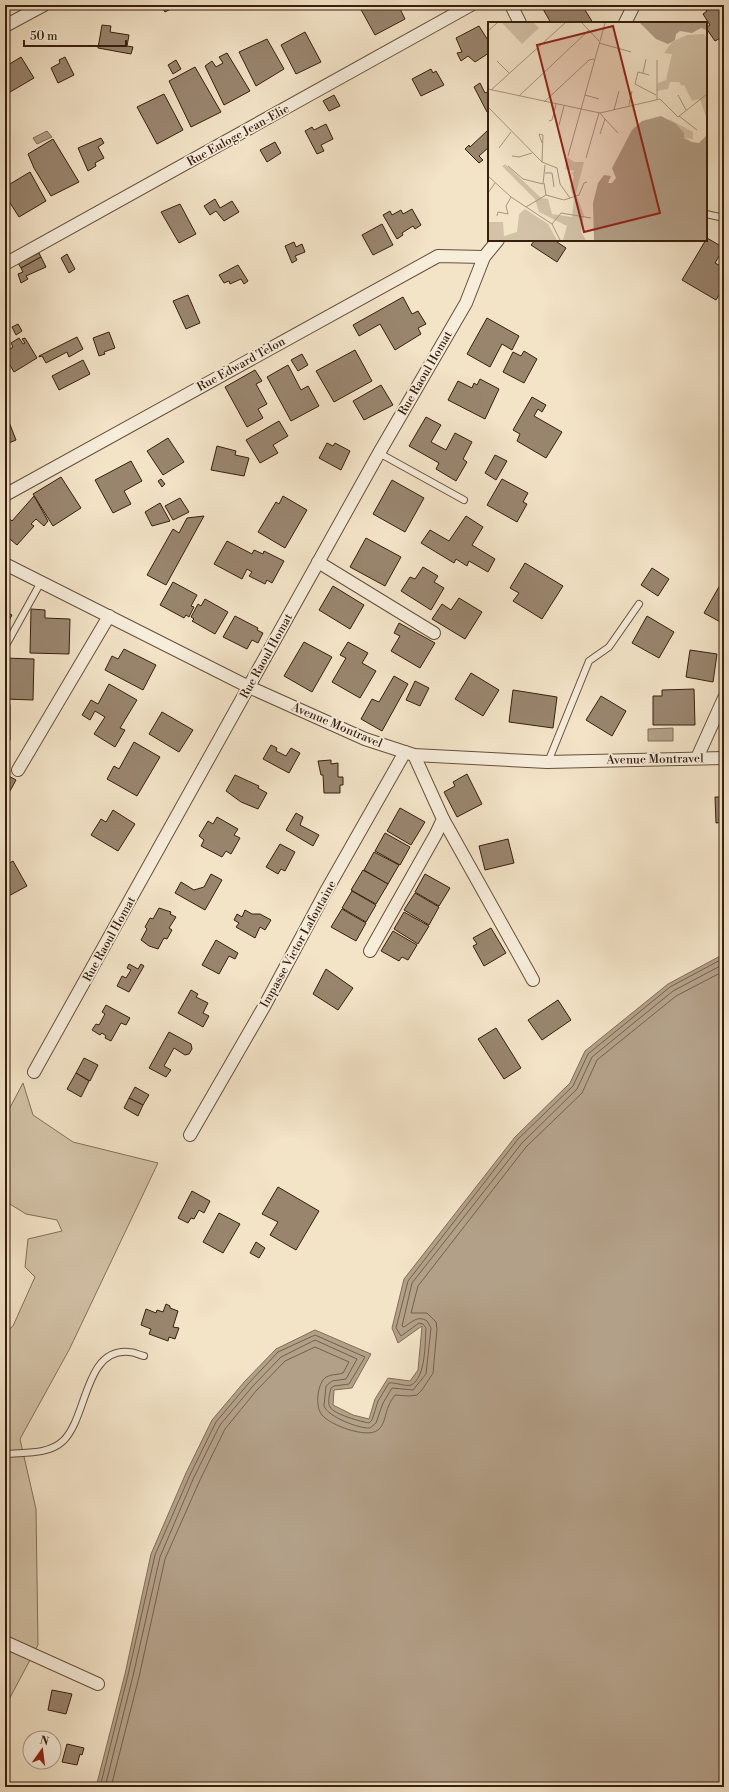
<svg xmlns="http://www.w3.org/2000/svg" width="729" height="1792" viewBox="0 0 729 1792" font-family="'Libre Bodoni',serif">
	<rect width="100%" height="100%" fill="#f3e3c7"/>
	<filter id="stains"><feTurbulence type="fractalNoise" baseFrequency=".005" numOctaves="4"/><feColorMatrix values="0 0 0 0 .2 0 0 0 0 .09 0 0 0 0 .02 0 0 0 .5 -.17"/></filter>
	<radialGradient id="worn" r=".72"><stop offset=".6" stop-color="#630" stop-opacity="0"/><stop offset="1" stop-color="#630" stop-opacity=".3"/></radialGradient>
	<polygon fill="#d3c2a7" stroke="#85705a" points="23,1083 33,1115 73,1142 158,1163 69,1350 20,1439 36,1509 38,1645 5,1707 5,1333 13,1326 35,1277 25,1267 28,1239 62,1231 57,1220 26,1214 5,1201 5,1117"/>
	<g fill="#b3a088" stroke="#816c57">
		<polygon points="47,131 52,137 37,144 33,138"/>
		<polygon points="673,728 673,741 648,741 648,729"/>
		<polygon points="724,954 724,1787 96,1787 125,1674 151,1554 186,1473 212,1420 245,1381 276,1349 315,1330 371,1354 352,1388 334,1390 333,1405 353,1415 369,1419 375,1399 388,1378 410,1381 418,1370 422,1326 398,1343 392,1328 404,1279 515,1137 570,1083 585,1051 668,984"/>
	</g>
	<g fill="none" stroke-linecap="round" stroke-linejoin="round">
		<g stroke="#75604a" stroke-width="1">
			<path d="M100 1787 128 1675 155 1555 190 1475 216 1422 248 1384 278 1352 315 1335 365 1357 349 1384 334 1386 331 1388C330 1392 327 1403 330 1407 333 1414 362 1422 369 1423L372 1420 378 1401 389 1383C395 1382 406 1387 411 1385 426 1378 425 1342 426 1328L423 1324 419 1323 401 1336 396 1328 408 1281 518 1139 573 1086 588 1054 670 987 724 958"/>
			<path d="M105 1787 133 1676 160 1557 194 1477 220 1425 252 1387 281 1357 315 1340 357 1359 346 1379 332 1381 326 1386 324 1406C328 1417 360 1429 370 1428L376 1423 383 1403 392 1388 413 1390 426 1374 431 1328 427 1321C418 1315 412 1322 404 1327L402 1326 412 1283 522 1143 577 1089 592 1057 673 991 724 964"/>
			<path d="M111 1787 139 1677 165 1559 200 1480 225 1429 256 1391 285 1361 315 1347 349 1362 343 1373C337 1375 330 1374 325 1378 317 1385 315 1407 322 1415 330 1425 367 1439 378 1430 385 1425 385 1413 389 1405 390 1402 393 1398 395 1395L409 1396 417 1395 422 1390 433 1373 437 1329 436 1322 427 1313H411L418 1286 526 1147 582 1093 597 1060 676 996 724 971"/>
		</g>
	</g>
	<g fill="#99856e" stroke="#371f0d">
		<polygon points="161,5 178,5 165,12"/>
		<polygon points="362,5 398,5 405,19 375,35 359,6"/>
		<polygon points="549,5 582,5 593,23 551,23 543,9"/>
		<polygon points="703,5 724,5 724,36 715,41 706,28 710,25 703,14 707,11"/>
		<polygon points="102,25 111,26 110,32 129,35 127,46 133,47 131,54 98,48"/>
		<polygon points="479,26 489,42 489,53 475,62 468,56 461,61 457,53 462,52 456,38"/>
		<polygon points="305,32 321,62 296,74 281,45"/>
		<polygon points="267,39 284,69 256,86 239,52"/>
		<polygon points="227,53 250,91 224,105 205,66 212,61 216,67 223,63 219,57"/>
		<polygon points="21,57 34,78 5,95 5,70 10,68 8,65"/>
		<polygon points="65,57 74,75 58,83 51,68 60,63 59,60"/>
		<polygon points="176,60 181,69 173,74 168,65"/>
		<polygon points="195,67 221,112 191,127 169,81"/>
		<polygon points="431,69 433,73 436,71 444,85 421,96 412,79"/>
		<polygon points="480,83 485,93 489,91 489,110 487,112 474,87"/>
		<polygon points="164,94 183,130 157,144 137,107"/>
		<polygon points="334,95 340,106 329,111 323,101"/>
		<polygon points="326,124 333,139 321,145 324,151 317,154 305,131 312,127 314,130"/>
		<polygon points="487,131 489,134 489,147 479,156 483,160 479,163 465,149 469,145 470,147"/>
		<polygon points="101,138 104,143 98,147 104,158 95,163 96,166 88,171 78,148"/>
		<polygon points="53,139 79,182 51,196 34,168 28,154"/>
		<polygon points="275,142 281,153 267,162 260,150"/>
		<polygon points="30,172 46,201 19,217 5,195 5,187"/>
		<polygon points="215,199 220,208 232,201 239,212 224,221 216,211 210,215 204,206"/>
		<polygon points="180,204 196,234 179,243 161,212"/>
		<polygon points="412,209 421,225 415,229 413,226 402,233 403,235 397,239 383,215 390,211 392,215 401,210 403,214"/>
		<polygon points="382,224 393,245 373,255 362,235"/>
		<polygon points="707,238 724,248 715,263 724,268 724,287 716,300 682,280"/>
		<polygon points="535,240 554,240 566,248 557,262 531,245"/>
		<polygon points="294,242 296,247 302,244 305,252 295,256 297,260 292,263 285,246"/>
		<polygon points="39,253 41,257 21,268 18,263"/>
		<polygon points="67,254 75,269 69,273 61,258"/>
		<polygon points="41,257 46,267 26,276 28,279 21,283 18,274 23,272 21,268"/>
		<polygon points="238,265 248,281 244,284 241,279 230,284 229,281 224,283 219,275"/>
		<polygon points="188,295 200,323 186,329 173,301"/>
		<polygon points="403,297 412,314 418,311 426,324 418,328 421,334 395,350 380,324 359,336 353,325"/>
		<polygon points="487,318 519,336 512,350 502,344 490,367 467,354"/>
		<polygon points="18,324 22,331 16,335 12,327"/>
		<polygon points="109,332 115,348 104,352 105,354 99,356 93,338"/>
		<polygon points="77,337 83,349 69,357 67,352 46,363 42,356 39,357 39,356"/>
		<polygon points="19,338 23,344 25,343 22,339 25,338 37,358 14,372 5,357 5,347 8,345 10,349 13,347 11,343"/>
		<polygon points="355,350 372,381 334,402 316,371"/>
		<polygon points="524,351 537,359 524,383 503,372 513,352 521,356"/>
		<polygon points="302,354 308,365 298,371 291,360"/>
		<polygon points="83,360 90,374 59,390 52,376"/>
		<polygon points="288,365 301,390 308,386 319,406 291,421 267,377"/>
		<polygon points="255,370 262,381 256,384 267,404 258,409 263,418 247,427 225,387"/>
		<polygon points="480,379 499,389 485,419 448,400 458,381 472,388 474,383 477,385"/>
		<polygon points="381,385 393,405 364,420 353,401"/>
		<polygon points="532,397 546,405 542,412 538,409 534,416 562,432 546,458 517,441 520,434 513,430"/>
		<polygon points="426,417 441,425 431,442 446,450 455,433 472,442 463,459 467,462 456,481 436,469 439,463 409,446"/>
		<polygon points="279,421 288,436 273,445 278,453 260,463 246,440"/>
		<polygon points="9,422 16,440 9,443 5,434 5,424"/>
		<polygon points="168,438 184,462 163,475 147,451"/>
		<polygon points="327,443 333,446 335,443 350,451 341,470 319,458"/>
		<polygon points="217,446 236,451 235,455 249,458 244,476 211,470"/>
		<polygon points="495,455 507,461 496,480 485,473"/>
		<polygon points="131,461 142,481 124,491 131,504 113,513 95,480"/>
		<polygon points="61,477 81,508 53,526 33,494"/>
		<polygon points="161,479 165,484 162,487 158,481"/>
		<polygon points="502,479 528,493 523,502 527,504 517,522 487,505"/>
		<polygon points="392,480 424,498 405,532 373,514"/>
		<polygon points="34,496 48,521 44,526 36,519 31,524 34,526 17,545 5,535 5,515 12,521"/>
		<polygon points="283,496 307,510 285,548 258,532 276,502 279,504"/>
		<polygon points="180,498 189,512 173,520 165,506"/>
		<polygon points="160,503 170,521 152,526 145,512"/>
		<polygon points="204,516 166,585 147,575 173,529 179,533 187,518"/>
		<polygon points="466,516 483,527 472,545 495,559 488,572 469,561 467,566 456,559 454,563 421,543 430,530 449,541"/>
		<polygon points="366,538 401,557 385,586 350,567"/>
		<polygon points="227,541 252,554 254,550 263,554 264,551 284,561 272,583 267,580 265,584 249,576 252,572 247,569 242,579 214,564"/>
		<polygon points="525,563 563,586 542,619 513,601 519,593 510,588"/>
		<polygon points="423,567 438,576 434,582 444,588 431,610 401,591 410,577 415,579"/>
		<polygon points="652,568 669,579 658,596 641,585"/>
		<polygon points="173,582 197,595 191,606 194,607 189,617 186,615 184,618 160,605"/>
		<polygon points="720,585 724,587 724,624 704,613"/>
		<polygon points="333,586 364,605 350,629 319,610"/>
		<polygon points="459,598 482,612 465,639 432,619 442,604 451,610"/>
		<polygon points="205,599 228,612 215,634 192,621 194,619 191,617 198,604 201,606"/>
		<polygon points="31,609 45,610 45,618 70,619 69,654 30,653"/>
		<polygon points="5,611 12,615 5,628"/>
		<polygon points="235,616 258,628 257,630 263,633 258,643 252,640 247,649 223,637"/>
		<polygon points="647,616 674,632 659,658 632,643"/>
		<polygon points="399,623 435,643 420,668 391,651 400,636 394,633"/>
		<polygon points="304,642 332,657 312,692 284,676"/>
		<polygon points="348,642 368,653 362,663 376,671 360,698 332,682 346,658 340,655"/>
		<polygon points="124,649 156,665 143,690 105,670 112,656 118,659"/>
		<polygon points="690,650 717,654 713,682 686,677"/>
		<polygon points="5,658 34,659 33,700 5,699"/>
		<polygon points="471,673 499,690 483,716 455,699"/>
		<polygon points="394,676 408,684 382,731 361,719 372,699 379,702"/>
		<polygon points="415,681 429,688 420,706 406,700"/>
		<polygon points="109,684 137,700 120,728 125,730 115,747 94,734 105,717 95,711 90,720 82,715 91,700 98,704"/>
		<polygon points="694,689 695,725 653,725 653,696 662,696 662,690"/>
		<polygon points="513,690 557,697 553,728 509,722"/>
		<polygon points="601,696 626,711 612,736 586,720"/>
		<rect x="5" y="705" width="5" height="35"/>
		<polygon points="162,712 193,730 179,752 149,734"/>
		<polygon points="134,742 160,757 137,796 107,779 114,766 119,769"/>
		<polygon points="271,745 277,748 276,751 286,756 291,748 300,753 289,773 263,759"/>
		<polygon points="331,760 331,764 338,763 338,777 343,777 343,785 340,785 340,793 324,793 323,775 321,775 318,761"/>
		<polygon points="5,774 16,780 10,791 5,789"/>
		<polygon points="467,774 482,804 457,817 444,792 455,786 453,782"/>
		<polygon points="235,775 259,786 258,788 267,793 258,809 241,802 226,791"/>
		<polygon points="715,797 724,797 724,822 716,823"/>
		<polygon points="400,808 425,822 411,845 387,831"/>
		<polygon points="113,810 135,824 118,851 91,835 101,819 106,822"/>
		<polygon points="296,813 303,817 300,825 319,835 313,846 286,830"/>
		<polygon points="217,817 238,829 234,835 240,838 231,854 226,851 222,857 201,846 204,840 199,836 208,821 213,824"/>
		<polygon points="385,833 410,847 400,865 375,851"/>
		<polygon points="508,839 514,863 485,870 479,846"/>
		<polygon points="280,844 295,852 285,871 281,869 278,874 266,867"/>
		<polygon points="374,852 399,865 388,884 364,870"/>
		<polygon points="13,861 27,886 5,898 5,863 8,864"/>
		<polygon points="363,870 388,884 376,904 351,890"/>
		<polygon points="211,874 222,880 205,910 175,893 181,882 194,890 204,887"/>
		<polygon points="425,874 450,888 439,906 415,892"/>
		<polygon points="352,891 376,905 366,922 342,908"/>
		<polygon points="415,893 439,907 429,925 404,910"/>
		<polygon points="159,908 171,912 170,914 176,917 169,928 172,930 167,939 164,938 158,949 149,946 141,940 147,929 145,927 150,918 153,919"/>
		<polygon points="342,909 366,923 356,941 331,927"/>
		<polygon points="245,910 252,914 260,914 271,920 265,930 260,927 255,938 236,927 239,923 234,920 237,914 242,917"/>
		<polygon points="404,912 429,926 418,944 394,929"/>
		<polygon points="491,928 506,953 484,966 473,946 477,944 473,938"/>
		<polygon points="393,931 417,945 408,960 402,957 399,961 381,951"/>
		<polygon points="216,940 238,953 235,959 229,956 219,974 202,965"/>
		<polygon points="129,964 138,969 141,964 144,966 129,992 117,986 122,976 126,978 131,970 127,968"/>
		<polygon points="326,969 353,988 338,1010 313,994"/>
		<polygon points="191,990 198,994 196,997 208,1003 203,1013 209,1016 203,1027 178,1013"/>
		<polygon points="558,1000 571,1020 542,1040 528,1020"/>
		<polygon points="106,1005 130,1018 126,1025 121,1023 111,1041 105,1038 106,1036 102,1033 100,1035 92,1030 96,1024 99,1025 105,1014 102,1012"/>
		<polygon points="496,1028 521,1068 504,1079 478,1039"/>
		<polygon points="169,1032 191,1044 192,1049 189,1054 185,1055 174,1048 164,1066 171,1070 166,1077 149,1068"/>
		<polygon points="84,1058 98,1065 90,1081 76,1073"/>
		<polygon points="76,1073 89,1081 81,1097 67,1089"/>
		<polygon points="135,1087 149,1095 143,1105 129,1098"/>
		<polygon points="129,1098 143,1105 138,1116 124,1108"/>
		<polygon points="278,1187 319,1211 296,1250 270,1235 278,1222 262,1214"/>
		<polygon points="192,1191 210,1201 204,1213 199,1210 194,1219 191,1218 188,1223 178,1218"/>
		<polygon points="219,1213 240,1224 223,1253 203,1242"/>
		<polygon points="256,1242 265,1248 259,1258 250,1253"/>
		<polygon points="166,1304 170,1306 170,1308 178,1311 173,1327 179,1328 175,1339 169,1337 168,1341 149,1334 151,1329 141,1325 146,1309 156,1313 157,1310 163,1312"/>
		<polygon points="52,1690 72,1694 66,1714 48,1710"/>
		<polygon points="67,1744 84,1748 82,1755 80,1754 77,1765 62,1762"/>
	</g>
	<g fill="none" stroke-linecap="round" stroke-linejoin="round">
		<g stroke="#66503c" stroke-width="8">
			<g id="service">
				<polyline points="706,214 724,218"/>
				<polyline points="379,453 464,500"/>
				<polyline points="5,647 41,582"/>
				<polyline points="548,762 589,661 609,647 639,604"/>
				<path d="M5 1454C24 1452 48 1455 63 1441 88 1417 84 1348 129 1352 134 1352 139 1355 144 1356"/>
			</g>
		</g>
		<g stroke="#66503c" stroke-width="14">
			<g id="minor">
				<polyline points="511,5 520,23"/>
				<polyline points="625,23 634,5"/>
				<polyline points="5,26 44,5"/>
				<polyline points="5,264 471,5"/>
				<polyline points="5,495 438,256 484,257"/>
				<polyline points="318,562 434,633"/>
				<polyline points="5,564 249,687 365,739 414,755 547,762 724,758"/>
				<polyline points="697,758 724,698"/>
				<polyline points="18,770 109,616"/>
				<polyline points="443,819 533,980"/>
				<polyline points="370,951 436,834 443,819 414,755"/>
				<polyline points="34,1072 379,453 466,303 484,257 498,240"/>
				<polyline points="190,1135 265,1005 325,893 405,752"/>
				<polyline points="5,1642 98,1684"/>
			</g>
		</g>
		<use href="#service" stroke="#f7eddb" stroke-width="6"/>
		<use href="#minor" stroke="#f7eddb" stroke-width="12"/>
	</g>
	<g text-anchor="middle" stroke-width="3.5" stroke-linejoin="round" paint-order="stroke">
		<g font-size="12" fill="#371f0d" stroke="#f7eddb">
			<text transform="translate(238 135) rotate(-29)" y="4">Rue Euloge Jean-Elie</text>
			<text transform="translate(241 364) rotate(-29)" y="4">Rue Edward Telon</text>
			<text transform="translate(425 373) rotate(-60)" y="4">Rue Raoul Homat</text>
			<text transform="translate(266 656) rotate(-61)" y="4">Rue Raoul Homat</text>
			<text transform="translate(337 725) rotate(23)" y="4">Avenue Montravel</text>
			<text transform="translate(655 759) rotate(-1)" y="4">Avenue Montravel</text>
			<text transform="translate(109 939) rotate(-61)" y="4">Rue Raoul Homat</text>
			<text transform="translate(298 944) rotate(-61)" y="4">Impasse Victor Lafontaine</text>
		</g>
	</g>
	<g transform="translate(488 22)">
		<rect width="219" height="219" fill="#f3e3c7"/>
		<path d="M14 1H46L51 6 34 22ZM216 12 219 16V98L212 77 204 79 196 63 194 64 191 60H182L180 67 169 69 170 61 178 58 184 32 176 31 184 20 199 13ZM181 97 205 110V117L196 116ZM79 135 86 140H96L88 172 96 193 93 210 98 218H75L79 204 51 190 47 177 14 144 17 142 53 176 60 177 64 192 84 195 86 177 82 165 86 155 84 151 87 149 77 147ZM37 187 60 202 69 218H0V200H15L16 214 29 210 31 192Z" fill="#d3c2a7"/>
		<path d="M152 1H219V8L213 6 204 11 192 9 188 12 187 18 180 22 168 17ZM173 94 188 102 196 111V116L204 120 211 121 219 113V218H106L105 181 110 161 116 153 123 154 120 161H124L128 156 124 146 144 108 154 99Z" fill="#b3a088"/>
		<path fill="none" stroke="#a8957d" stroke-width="1" d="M94 1 111 19M0 9 9 1M111 21 143 30M169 38V77M9 39 21 51M155 51 158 37M161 53 150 50 147 62 168 73M0 67 112 91 172 77 190 95 219 72M3 68 77 1M97 73 111 77M190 73 198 88M31 74 101 8M56 80 101 38 106 37M141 83 144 69M0 85 54 140 69 146 72 162 82 176M126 88 131 69M112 91 117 97 112 112M191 94 209 108M117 97 130 111M61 99 64 98 68 82M71 103 76 84M11 126 23 110M24 134 31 135 44 131M80 134 117 1M98 136 111 91M54 140 55 113 51 112 54 121M20 144 35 157 55 162 57 143M57 151H64L66 165M0 154 23 175 64 202 72 218M56 161 58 173M0 171 7 161M38 185 58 173 76 178 91 173 96 161 99 160M9 194 10 190 20 192 18 184 23 175M64 202 73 191 103 196"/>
		<path fill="#8f2418" fill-opacity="0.15" stroke="#8f2418" stroke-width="2" d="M125 4 172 191 96 210 49 23Z"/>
		<rect width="219" height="219" fill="none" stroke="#371f0d" stroke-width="2"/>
	</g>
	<rect width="729" height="1792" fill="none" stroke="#f3e3c7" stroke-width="20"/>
	<rect x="6" y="6" width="717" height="1780" fill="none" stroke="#371f0d" stroke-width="2"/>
	<rect x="10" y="10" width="709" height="1772" fill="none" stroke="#371f0d"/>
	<g transform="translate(42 1750) rotate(14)"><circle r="19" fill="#f7eddb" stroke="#aa9b89"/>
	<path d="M0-3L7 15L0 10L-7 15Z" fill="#8f2418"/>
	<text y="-6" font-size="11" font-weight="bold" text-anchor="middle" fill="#371f0d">N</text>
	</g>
	<path d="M24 40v6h102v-6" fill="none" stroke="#371f0d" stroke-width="2"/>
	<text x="30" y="40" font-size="12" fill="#371f0d" stroke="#f7eddb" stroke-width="3" paint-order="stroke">50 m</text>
	<rect width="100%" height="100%" filter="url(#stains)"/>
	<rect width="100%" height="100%" fill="url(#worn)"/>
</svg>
